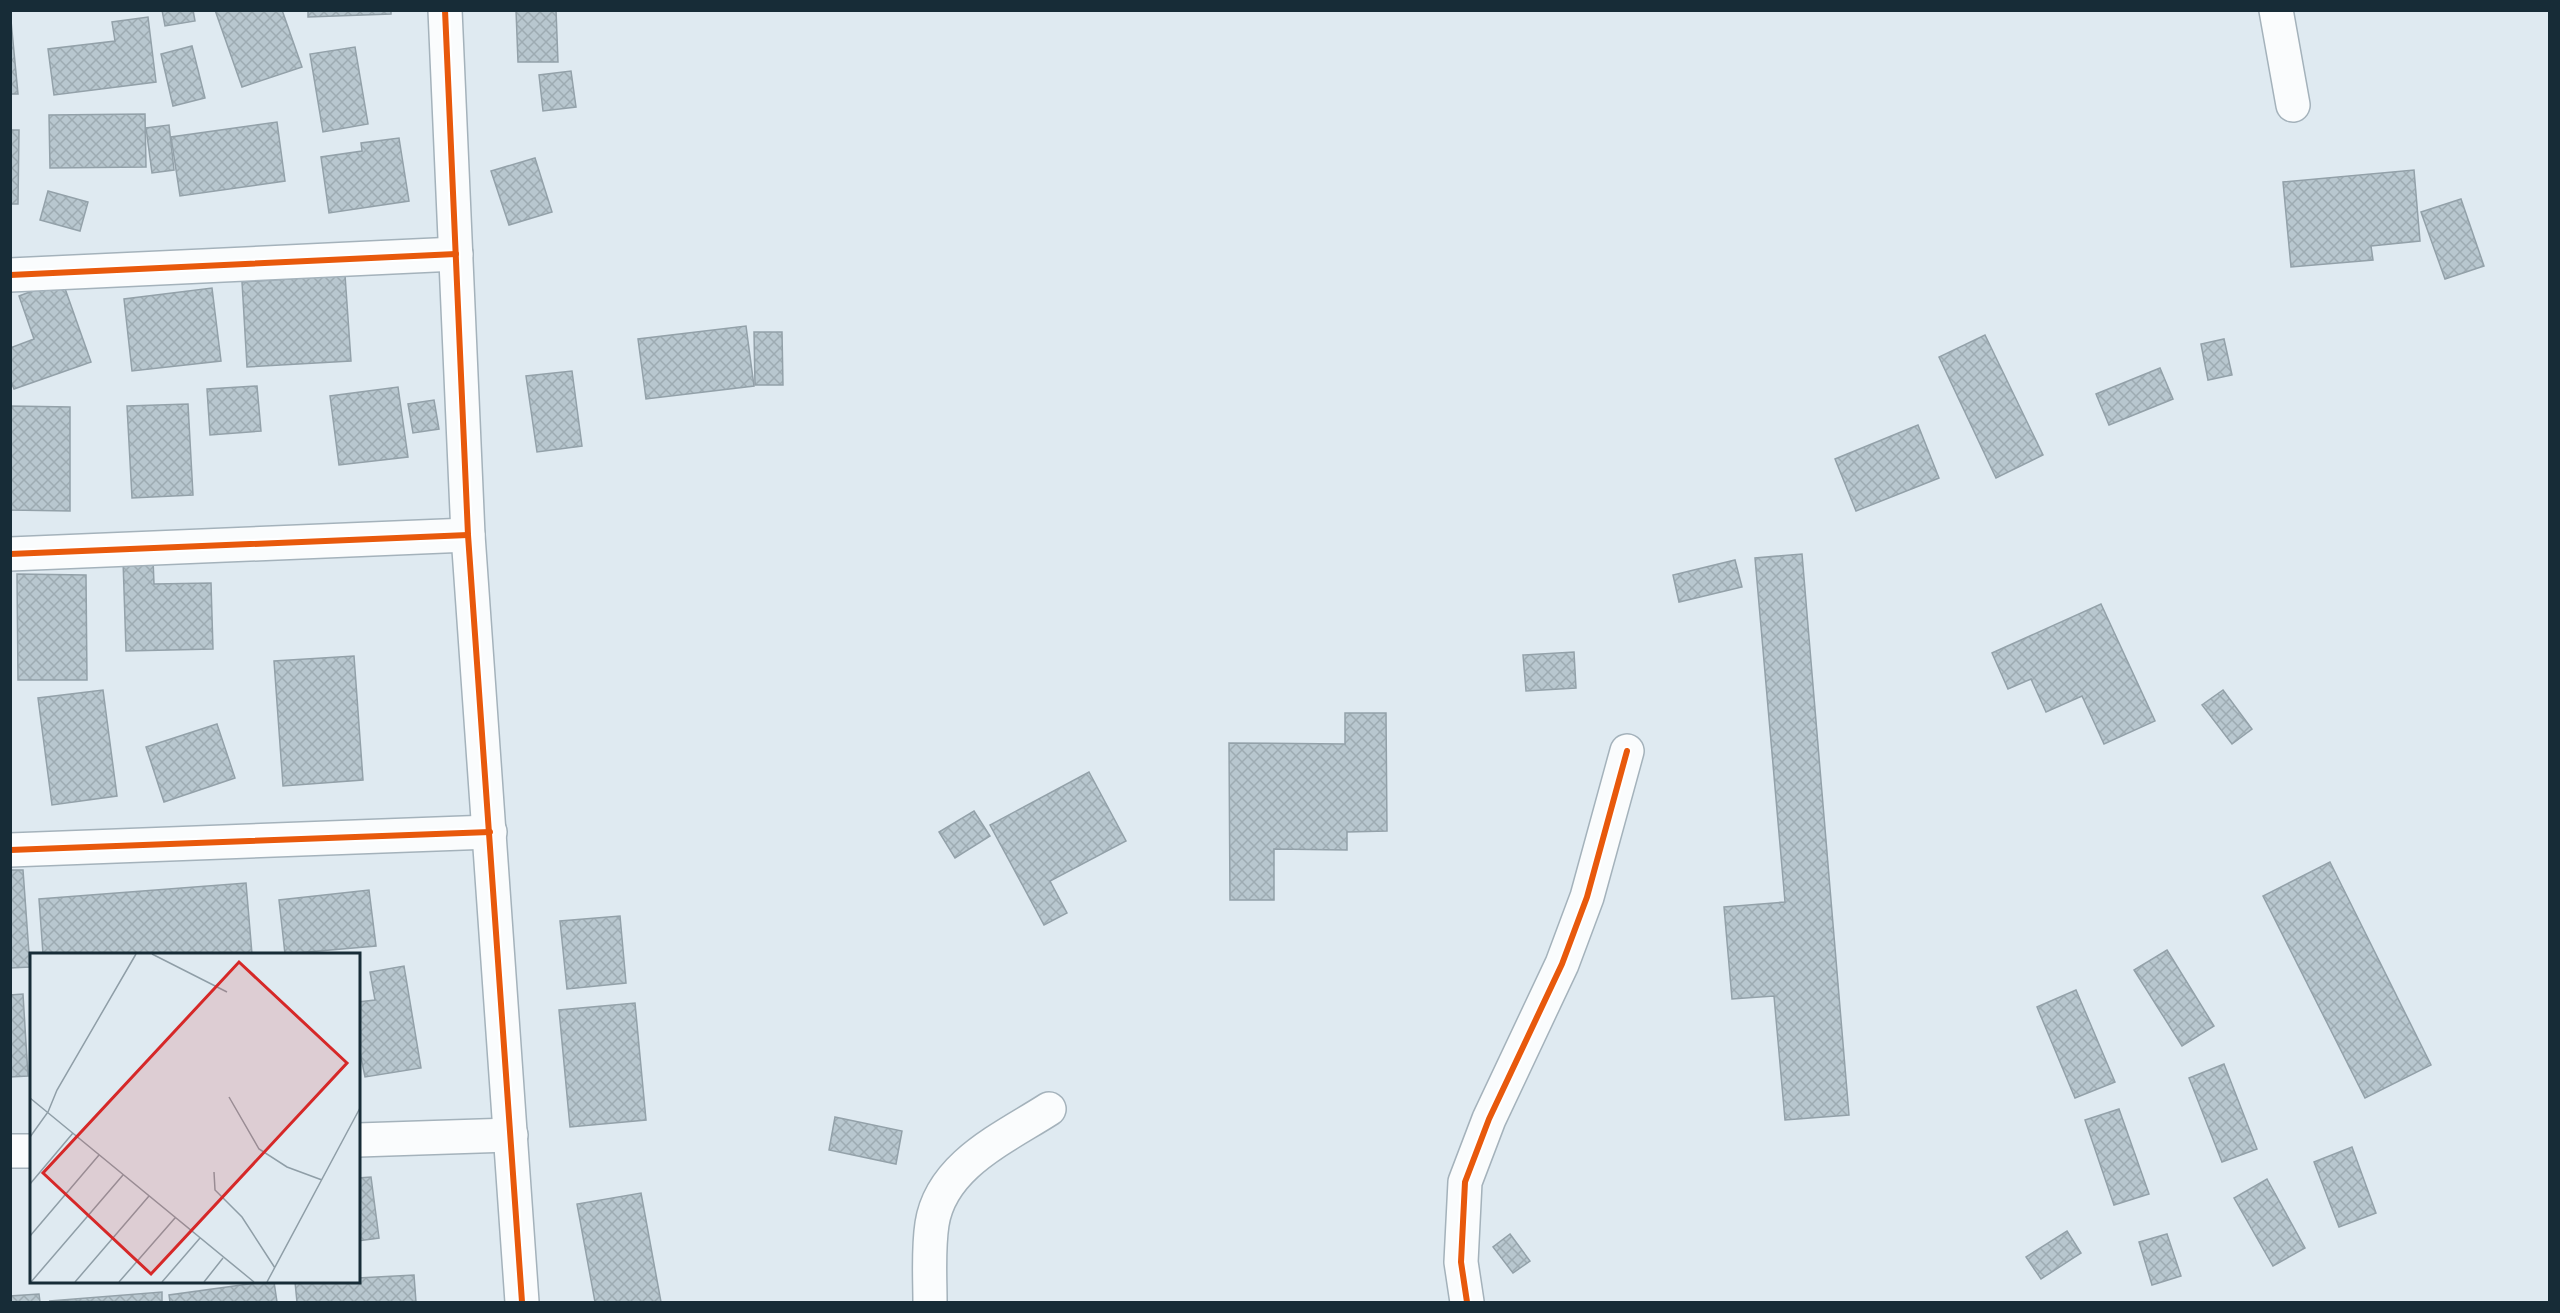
<svg xmlns="http://www.w3.org/2000/svg" width="2560" height="1313" viewBox="0 0 2560 1313" font-family="'Work Sans',sans-serif">
	<defs>
		<pattern id="building-cross-hatch" width="8" height="8" patternUnits="userSpaceOnUse" patternTransform="scale(1.5)"><rect width="8" height="8" fill="#b8c7cf"/><path d="M0 0l8 8M0 8l8-8" fill="none" stroke="#9dabb2"/></pattern>
	</defs>
	<rect width="100%" height="100%" fill="#dfeaf1"/>
	<g fill="url(#building-cross-hatch)" stroke="#93a1a9" stroke-width="1.5">
		<polygon points="10,10 18,94 10,94"/>
		<polygon points="162,10 193,10 195,21 165,26"/>
		<polygon points="215,10 282,10 302,67 242,87"/>
		<polygon points="308,10 391,10 391,14 308,17"/>
		<polygon points="516,10 556,10 558,62 518,62"/>
		<polygon points="148,17 156,82 54,95 48,49 115,41 112,22"/>
		<polygon points="192,46 205,98 173,106 161,54"/>
		<polygon points="355,47 368,124 323,132 310,54"/>
		<polygon points="571,71 576,107 543,111 539,75"/>
		<polygon points="145,114 146,167 50,168 49,115"/>
		<polygon points="277,122 285,181 180,196 171,137"/>
		<polygon points="169,125 174,170 152,173 146,128"/>
		<polygon points="10,130 19,130 18,204 10,204"/>
		<polygon points="399,138 409,201 329,213 321,157 362,151 361,143"/>
		<polygon points="535,158 552,212 509,225 491,171"/>
		<polygon points="2414,170 2420,241 2371,246 2373,260 2291,267 2283,182"/>
		<polygon points="48,191 88,202 80,231 40,220"/>
		<polygon points="2461,199 2484,266 2445,279 2421,212"/>
		<polygon points="345,275 351,361 247,367 242,282"/>
		<polygon points="62,280 91,362 14,389 10,379 10,348 34,339 19,296"/>
		<polygon points="212,288 221,361 132,371 124,299"/>
		<polygon points="746,326 754,386 646,399 638,339"/>
		<polygon points="754,332 782,332 783,385 755,385"/>
		<polygon points="1985,335 2043,455 1996,478 1939,357"/>
		<polygon points="2224,339 2232,375 2208,380 2201,344"/>
		<polygon points="2160,368 2173,399 2109,425 2096,394"/>
		<polygon points="572,371 582,446 537,452 526,376"/>
		<polygon points="257,386 261,431 210,435 207,389"/>
		<polygon points="398,387 408,457 339,465 330,396"/>
		<polygon points="434,400 439,429 413,433 408,404"/>
		<polygon points="188,404 193,495 132,498 127,406"/>
		<polygon points="10,406 70,407 70,511 10,510"/>
		<polygon points="1918,425 1939,478 1856,511 1835,459"/>
		<polygon points="1802,554 1849,1115 1785,1120 1774,996 1732,999 1724,907 1785,902 1755,558"/>
		<polygon points="153,559 154,584 211,583 213,649 126,651 123,560"/>
		<polygon points="1735,560 1742,587 1679,602 1673,575"/>
		<polygon points="17,574 86,575 87,680 18,680"/>
		<polygon points="2101,604 2155,721 2104,744 2082,696 2046,712 2031,679 2008,689 1992,653"/>
		<polygon points="1574,652 1576,688 1526,691 1523,655"/>
		<polygon points="354,656 363,780 283,786 274,661"/>
		<polygon points="103,690 117,796 52,805 38,698"/>
		<polygon points="2223,690 2252,729 2232,744 2202,705"/>
		<polygon points="1345,713 1386,713 1387,831 1347,832 1347,850 1274,849 1274,900 1230,900 1229,743 1345,744"/>
		<polygon points="217,724 235,778 164,802 146,747"/>
		<polygon points="1089,772 1126,841 1050,881 1067,913 1044,925 990,825"/>
		<polygon points="974,811 990,836 955,858 939,832"/>
		<polygon points="2330,862 2431,1065 2365,1098 2263,896"/>
		<polygon points="10,870 23,870 30,967 10,968"/>
		<polygon points="246,883 252,954 43,954 39,899"/>
		<polygon points="369,890 376,946 285,954 279,900"/>
		<polygon points="620,916 626,983 567,989 560,921"/>
		<polygon points="2167,950 2214,1026 2182,1046 2134,970"/>
		<polygon points="404,966 421,1068 365,1077 358,1043 358,1002 375,1000 370,972"/>
		<polygon points="2076,990 2115,1082 2075,1098 2037,1007"/>
		<polygon points="23,994 28,1076 10,1077 10,995"/>
		<polygon points="635,1003 646,1120 570,1127 559,1010"/>
		<polygon points="2224,1064 2257,1149 2222,1162 2189,1078"/>
		<polygon points="2119,1109 2149,1194 2114,1205 2085,1120"/>
		<polygon points="835,1117 902,1131 896,1164 829,1150"/>
		<polygon points="2352,1147 2376,1213 2339,1227 2314,1162"/>
		<polygon points="371,1177 379,1238 358,1241 358,1178"/>
		<polygon points="2267,1179 2305,1248 2273,1266 2234,1198"/>
		<polygon points="641,1193 661,1302 595,1302 577,1204"/>
		<polygon points="2067,1231 2081,1253 2041,1279 2026,1257"/>
		<polygon points="1510,1234 1530,1261 1513,1273 1493,1247"/>
		<polygon points="2167,1234 2181,1276 2152,1285 2139,1242"/>
		<polygon points="414,1275 416,1302 297,1302 295,1282 358,1282 358,1278"/>
		<polygon points="264,1282 274,1282 277,1302 170,1302 169,1295"/>
		<polygon points="162,1292 162,1302 49,1301"/>
		<polygon points="39,1294 40,1302 10,1302 10,1296"/>
	</g>
	<g fill="none" stroke-linecap="round" stroke-linejoin="round">
		<g stroke="#a4b2bb" stroke-width="36">
			<g id="minor">
				<polyline points="445,10 468,535 522,1302"/>
				<polyline points="2276,10 2293,105"/>
				<polyline points="10,275 456,254"/>
				<polyline points="10,554 468,535"/>
				<polyline points="10,850 490,832"/>
				<polyline points="358,1140 511,1135"/>
				<polyline points="10,1151 32,1151"/>
				<path d="M930 1302C930 1277 928 1250 932 1224 941 1165 1004 1138 1049 1109"/>
				<polyline points="1467,1302 1461,1262 1465,1182 1489,1119 1562,964 1587,897 1627,751"/>
			</g>
		</g>
		<use href="#minor" stroke="#fafcfd" stroke-width="33"/>
		<g stroke="#fff" stroke-width="10">
			<g id="cycleway">
				<polyline points="445,10 468,535 522,1302"/>
				<polyline points="10,275 456,254"/>
				<polyline points="10,554 468,535"/>
				<polyline points="10,850 490,832"/>
				<polyline points="1467,1302 1461,1262 1465,1182 1489,1119 1562,964 1587,897 1627,751"/>
			</g>
		</g>
		<use href="#cycleway" stroke="#e8590c" stroke-width="6"/>
	</g>
	<g transform="translate(30 953)">
		<rect width="330" height="330" fill="#dfeaf1"/>
		<path fill="none" stroke="#8f9ea7" stroke-width="1.5" d="M122 1 197 39M199 144 229 196 257 214 292 227M0 145 224 329M0 184 18 159 27 137 106 1M184 219 185 237 212 264 245 315M0 231 43 180M0 283 69 202M1 329 93 222M45 329 119 243M89 329 145 265M132 329 170 285M174 329 193 305M237 329 330 155"/>
		<path fill="#d62828" fill-opacity="0.15" stroke="#d62828" stroke-width="3" d="M209 9 317 110 121 321 13 220Z"/>
		<rect width="330" height="330" fill="none" stroke="#172c37" stroke-width="3"/>
	</g>
	<rect width="2560" height="1313" fill="none" stroke="#172c37" stroke-width="24"/>
</svg>
